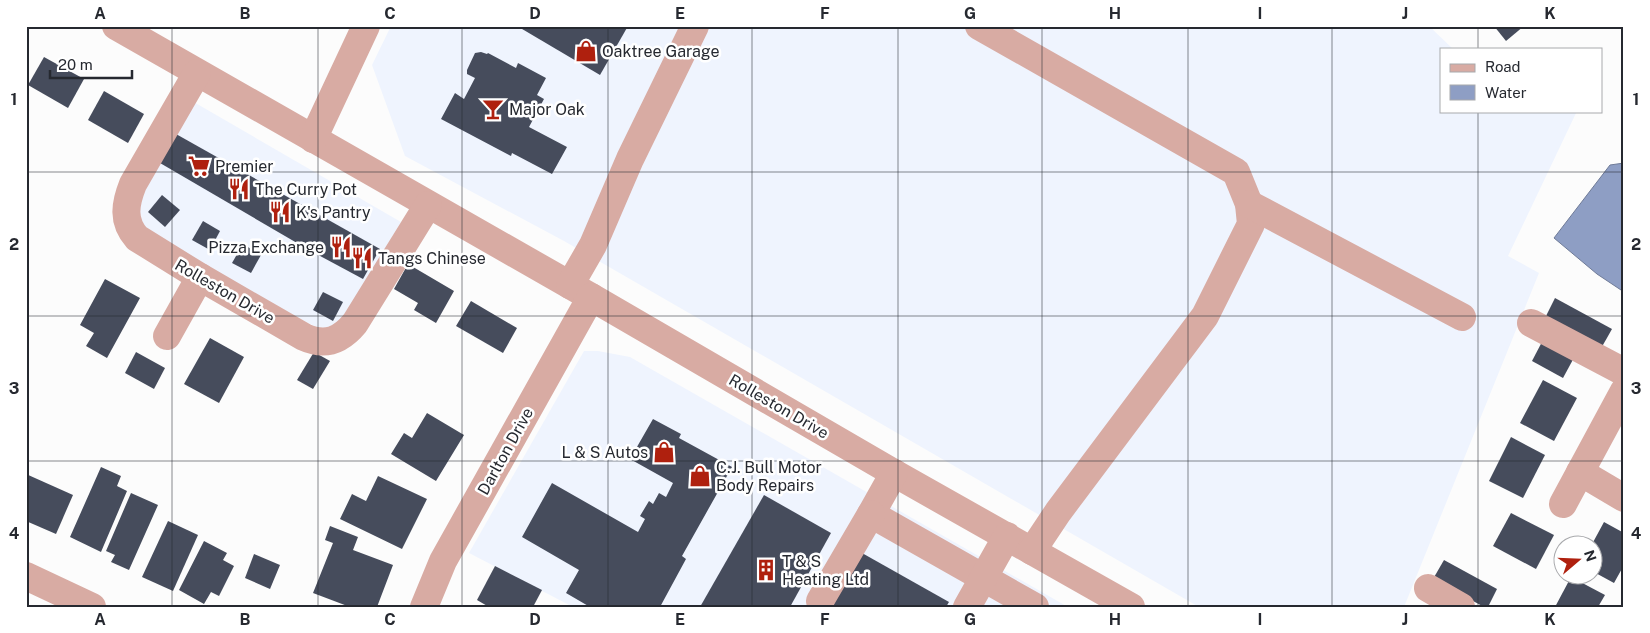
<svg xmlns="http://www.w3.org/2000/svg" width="1650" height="633" viewBox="0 0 1650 633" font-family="'Public Sans',sans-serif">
	<rect width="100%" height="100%" fill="#fcfcfc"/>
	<g fill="#eff4fe">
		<polygon points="391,26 1429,26 1453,49 1441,49 1441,111 1577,111 1508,256 1539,273 1404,607 1199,607 564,241 405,156 372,65"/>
		<polygon points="192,101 401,222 341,321 334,331 321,330 151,238 140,217 137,197"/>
		<polygon points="584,351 598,351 630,357 1068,607 573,607 469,553"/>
	</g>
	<polygon fill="#8e9ec4" stroke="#6f7b98" points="1624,163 1624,292 1597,274 1554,238 1610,165"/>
	<g fill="#464c5c">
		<polygon points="517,26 628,26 600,75"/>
		<polygon points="1494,26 1524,26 1506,41"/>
		<polygon points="481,52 487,54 488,53 516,68 518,63 546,78 537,95 544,99 529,127 567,147 552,174 512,153 511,156 441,119 455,93 464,99 475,78 467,74 467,70 475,53"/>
		<polygon points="44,57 84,79 68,108 28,85"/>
		<polygon points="104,91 144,114 128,143 88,120"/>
		<polygon points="176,134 380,249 363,279 309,250 160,163"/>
		<polygon points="162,195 180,210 165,227 148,212"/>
		<polygon points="203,221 220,231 210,250 192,240"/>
		<polygon points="243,244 261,255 251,273 232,263"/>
		<polygon points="408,264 454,291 436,323 414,310 418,303 394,289"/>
		<polygon points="105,279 140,298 107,358 86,346 94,333 80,325"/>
		<polygon points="323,292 343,302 333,321 313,310"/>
		<polygon points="1555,298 1612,329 1599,352 1543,322"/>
		<polygon points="471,301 517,328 503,353 456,326"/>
		<polygon points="210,338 244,357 219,403 184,384"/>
		<polygon points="1544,338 1576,354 1563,378 1532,361"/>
		<polygon points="136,352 165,368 154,389 125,373"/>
		<polygon points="314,352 330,361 313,389 297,380"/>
		<polygon points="1543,380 1577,398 1554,441 1520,423"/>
		<polygon points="427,413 464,435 436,481 391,454 404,433 412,438"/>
		<polygon points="653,419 681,434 679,438 732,467 682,556 686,559 660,607 590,607 566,593 579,570 522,537 552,483 638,532 645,519 640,516 649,501 653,504 659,493 666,497 673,483 630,459"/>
		<polygon points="1511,437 1545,455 1523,498 1489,481"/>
		<polygon points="101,467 121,476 117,486 127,491 101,552 70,537"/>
		<polygon points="26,474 73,495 56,534 26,521"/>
		<polygon points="378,476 427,499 402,549 340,519 352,494 366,501"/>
		<polygon points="131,493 158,505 129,570 111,562 115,555 106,551"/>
		<polygon points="764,495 831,533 790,607 700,607"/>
		<polygon points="1511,513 1554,535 1536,569 1493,546"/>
		<polygon points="168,521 198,535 173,591 142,577"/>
		<polygon points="1604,522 1624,533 1624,565 1614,583 1592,571 1592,546 1591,546"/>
		<polygon points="330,526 358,537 353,550 393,565 377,607 350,607 313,593 333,543 325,540"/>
		<polygon points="204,541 227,553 223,560 234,566 219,596 211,592 204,604 179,590"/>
		<polygon points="862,553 949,602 946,607 832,607"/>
		<polygon points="254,554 280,565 270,589 245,578"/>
		<polygon points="1444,560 1497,589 1488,607 1484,607 1433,579"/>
		<polygon points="495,566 542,590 533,607 489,607 477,600"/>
		<polygon points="1571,577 1605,595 1598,607 1555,607"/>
	</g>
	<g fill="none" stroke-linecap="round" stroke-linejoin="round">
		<g stroke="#d8aba3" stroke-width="28">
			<polyline points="116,26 591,297 894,473 1131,607"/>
			<polyline points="979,26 1236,172 1249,204 1251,224 1205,316 1058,512 1032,551"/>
			<path d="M197 73 133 184C125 204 122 221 137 238L200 277 304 337C326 347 341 340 355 323L428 205"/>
			<polyline points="313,139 366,26"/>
			<polyline points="1249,204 1462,317"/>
			<polyline points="570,285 593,245 630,159 695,26"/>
			<polyline points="1531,323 1624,372"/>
			<polyline points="167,336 200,277"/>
			<polyline points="1580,472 1624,498"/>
			<polyline points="894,473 871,514 1035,607"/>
			<polyline points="1563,504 1624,391"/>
			<polyline points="26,576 92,607"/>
			<polyline points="1428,588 1461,607"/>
			<polyline points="820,601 871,514"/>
			<polyline points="424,607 443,561 591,297"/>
			<polyline points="967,607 1007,536"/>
		</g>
	</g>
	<path fill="none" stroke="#262930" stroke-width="1" stroke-opacity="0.55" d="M172 26V607M318 26V607M462 26V607M608 26V607M752 26V607M898 26V607M1042 26V607M1188 26V607M1332 26V607M1478 26V49M1478 111V607M26 172H1624M26 316H1624M26 461H1624"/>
	<defs>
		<g id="shop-bare" transform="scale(1.725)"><path d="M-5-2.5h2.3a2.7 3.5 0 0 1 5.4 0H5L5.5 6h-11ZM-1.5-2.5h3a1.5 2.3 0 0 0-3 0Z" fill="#af200e" stroke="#fff" stroke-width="2.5" paint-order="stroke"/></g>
		<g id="bar-bare" transform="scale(1.725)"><path d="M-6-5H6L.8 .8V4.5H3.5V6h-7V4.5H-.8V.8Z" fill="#af200e" stroke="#fff" stroke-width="2.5" paint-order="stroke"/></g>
		<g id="supermarket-bare" transform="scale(1.725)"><path d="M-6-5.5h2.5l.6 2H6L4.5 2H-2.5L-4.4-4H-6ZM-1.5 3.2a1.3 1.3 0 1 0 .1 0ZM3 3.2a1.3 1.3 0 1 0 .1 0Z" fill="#af200e" stroke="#fff" stroke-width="2.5" paint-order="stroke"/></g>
		<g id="restaurant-bare" transform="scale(1.725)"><path d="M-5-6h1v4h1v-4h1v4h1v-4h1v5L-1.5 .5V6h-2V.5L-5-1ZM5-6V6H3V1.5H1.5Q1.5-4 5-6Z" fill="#af200e" stroke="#fff" stroke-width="2.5" paint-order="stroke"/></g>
		<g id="building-bare" transform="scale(1.725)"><path d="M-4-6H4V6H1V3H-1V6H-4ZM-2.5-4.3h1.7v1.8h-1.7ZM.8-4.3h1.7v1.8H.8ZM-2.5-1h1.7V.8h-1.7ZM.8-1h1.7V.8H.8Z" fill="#af200e" stroke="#fff" stroke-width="2.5" paint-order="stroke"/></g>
	</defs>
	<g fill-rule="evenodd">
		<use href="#shop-bare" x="586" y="51"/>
		<use href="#bar-bare" x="493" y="109"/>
		<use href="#supermarket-bare" x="199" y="166"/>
		<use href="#restaurant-bare" x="239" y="189"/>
		<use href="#restaurant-bare" x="280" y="212"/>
		<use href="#restaurant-bare" x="341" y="247"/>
		<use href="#restaurant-bare" x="362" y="258"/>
		<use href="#shop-bare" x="664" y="452"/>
		<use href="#shop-bare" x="700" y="476"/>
		<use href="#building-bare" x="766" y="570"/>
	</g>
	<g text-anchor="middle" stroke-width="5" stroke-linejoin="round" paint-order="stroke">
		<g font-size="16" fill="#262930" stroke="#fff" text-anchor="start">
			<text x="602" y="57">Oaktree Garage</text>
			<text x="509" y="115">Major Oak</text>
			<text x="215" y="172">Premier</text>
			<text x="255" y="195">The Curry Pot</text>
			<text x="296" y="218">K's Pantry</text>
			<text x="324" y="253" text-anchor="end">Pizza Exchange</text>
			<text x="378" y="264">Tangs Chinese</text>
			<text x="648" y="458" text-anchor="end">L &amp; S Autos</text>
			<text x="716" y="473">C.J. Bull Motor<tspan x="716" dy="18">Body Repairs</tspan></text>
			<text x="782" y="567">T &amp; S<tspan x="782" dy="18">Heating Ltd</tspan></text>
		</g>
		<g font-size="16" fill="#262930" stroke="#fff">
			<text transform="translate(225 291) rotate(30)" y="6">Rolleston Drive</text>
			<text transform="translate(779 406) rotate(30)" y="6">Rolleston Drive</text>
			<text transform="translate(505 451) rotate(-61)" y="6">Darlton Drive</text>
		</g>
	</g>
	<rect width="1650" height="633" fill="none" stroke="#ffffff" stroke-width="55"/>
	<rect x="1440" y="48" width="162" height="65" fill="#ffffff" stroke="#a8a9ac"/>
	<rect x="1450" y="64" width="25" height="8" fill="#d8aba3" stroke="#a8a9ac"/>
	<text x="1485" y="72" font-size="15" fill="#262930">Road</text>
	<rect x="1450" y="85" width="25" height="15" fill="#8e9ec4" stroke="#a8a9ac"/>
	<text x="1485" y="98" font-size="15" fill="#262930">Water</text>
	<g transform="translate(1578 560) rotate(71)"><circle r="24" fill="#ffffff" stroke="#a8a9ac"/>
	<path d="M0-4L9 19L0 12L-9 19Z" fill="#af200e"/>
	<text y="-8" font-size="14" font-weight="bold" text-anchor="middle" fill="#262930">N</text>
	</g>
	<path d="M50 70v8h82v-8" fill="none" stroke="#262930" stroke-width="2.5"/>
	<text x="58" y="70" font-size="15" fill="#262930" stroke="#ffffff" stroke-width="4" paint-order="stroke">20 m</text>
	<rect x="28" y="28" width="1594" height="578" fill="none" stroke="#262930" stroke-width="2"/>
	<g font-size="16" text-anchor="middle" font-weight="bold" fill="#262930">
		<text x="100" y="19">A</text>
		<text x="245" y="19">B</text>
		<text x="390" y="19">C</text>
		<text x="535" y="19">D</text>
		<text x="680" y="19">E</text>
		<text x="825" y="19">F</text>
		<text x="970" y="19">G</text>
		<text x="1115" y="19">H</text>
		<text x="1260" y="19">I</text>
		<text x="1405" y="19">J</text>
		<text x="1550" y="19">K</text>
		<text x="14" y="105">1</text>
		<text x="1636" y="105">1</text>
		<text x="14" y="250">2</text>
		<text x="1636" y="250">2</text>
		<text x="14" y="394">3</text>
		<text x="1636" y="394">3</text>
		<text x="14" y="539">4</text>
		<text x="1636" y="539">4</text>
		<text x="100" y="625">A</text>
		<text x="245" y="625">B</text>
		<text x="390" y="625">C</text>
		<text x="535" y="625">D</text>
		<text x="680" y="625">E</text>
		<text x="825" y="625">F</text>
		<text x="970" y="625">G</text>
		<text x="1115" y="625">H</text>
		<text x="1260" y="625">I</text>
		<text x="1405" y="625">J</text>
		<text x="1550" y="625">K</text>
	</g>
</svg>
